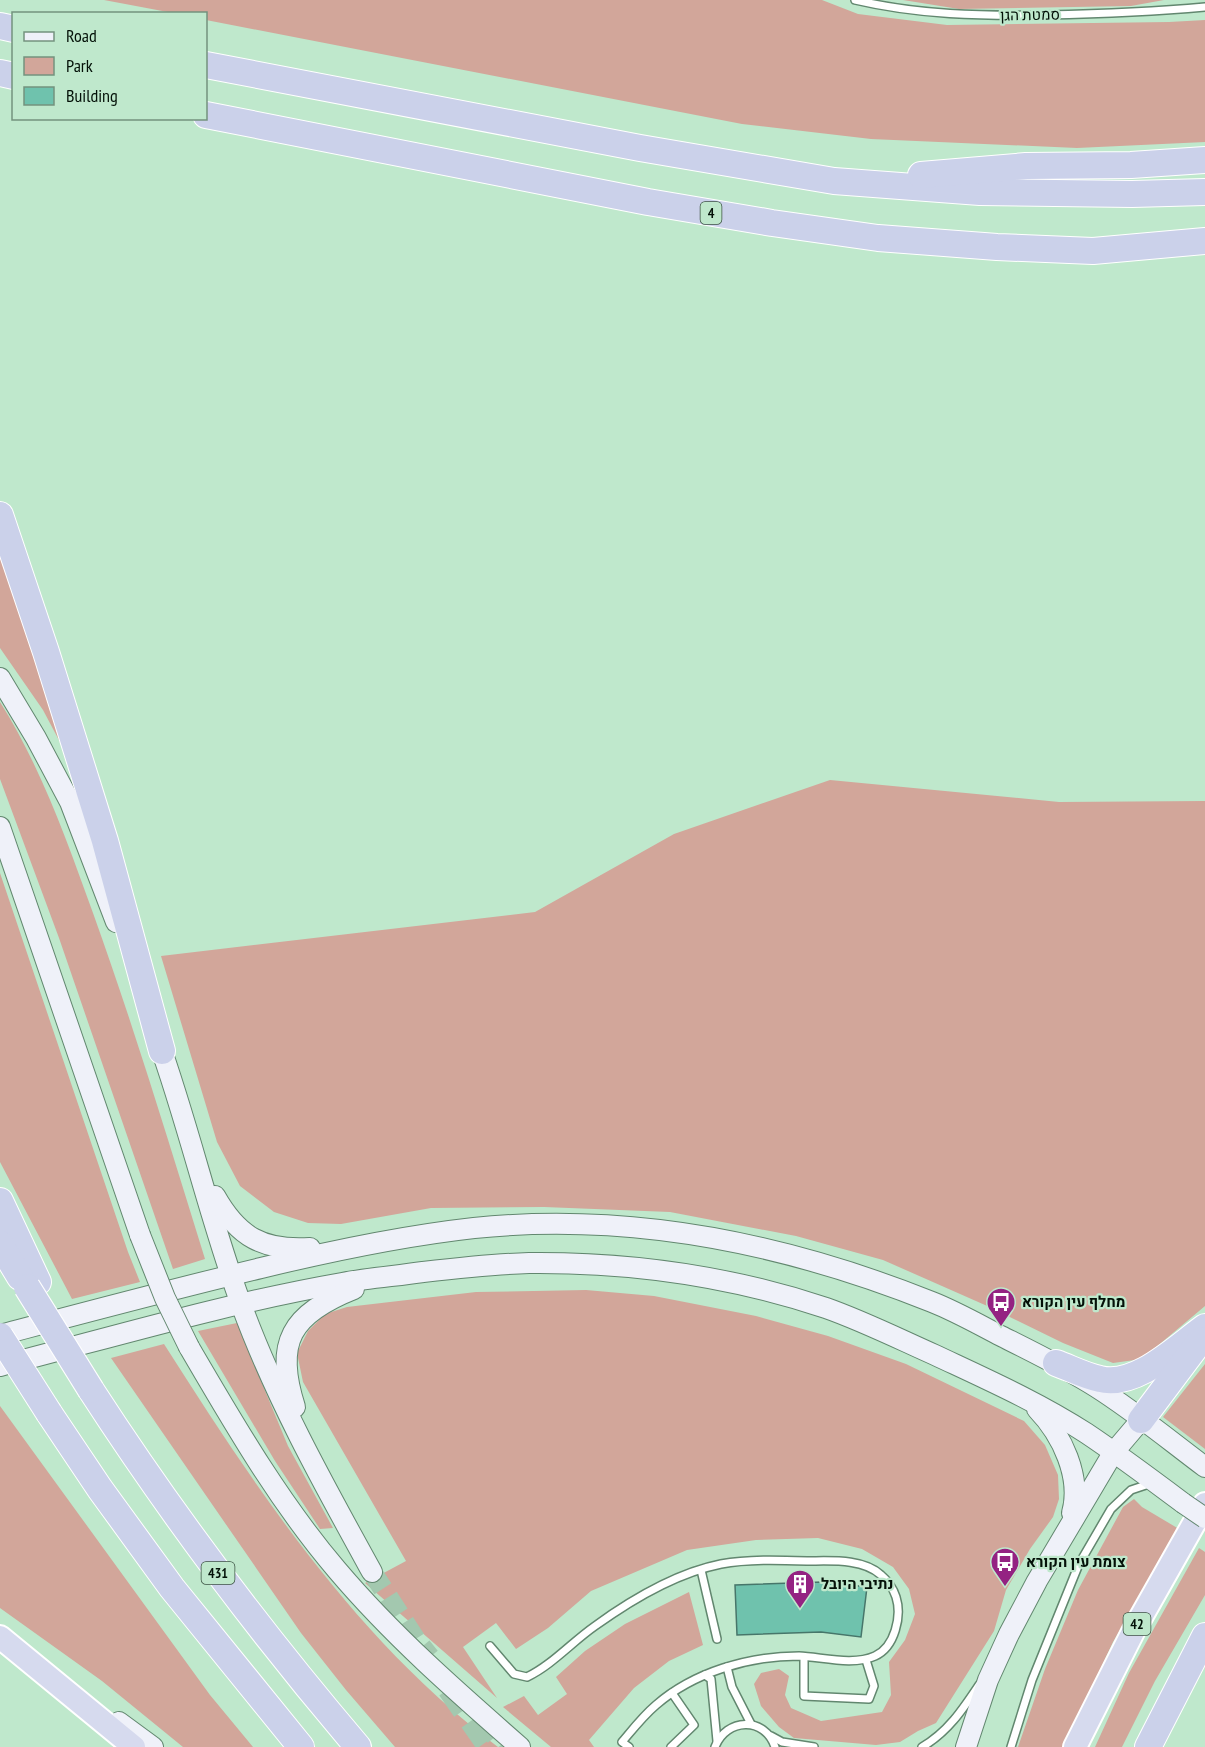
<svg xmlns="http://www.w3.org/2000/svg" width="1205" height="1747" viewBox="0 0 1205 1747" font-family="'PT Sans Narrow',Heebo,sans-serif">
	<rect width="100%" height="100%" fill="#bfe8cc"/>
	<g fill="#d2a69a">
		<polygon points="104,0 822,0 858,14 947,25 1169,22 1205,20 1205,142 1077,148 871,139 742,124 206,20 206,14 173,13"/>
		<polygon points="903,0 1164,0 1131,6 959,9"/>
		<polygon points="0,555 70,761 43,710 0,648"/>
		<path d="M0 702C41 767 67 841 93 913 134 1027 169 1143 205 1259L173 1269 59 938 0 779Z"/>
		<polygon points="830,780 1059,802 1205,801 1205,1306 1142,1359 1113,1363 1063,1343 985,1305 883,1260 796,1236 670,1212 544,1207 431,1208 341,1224 308,1223 274,1212 240,1186 217,1142 161,956 535,912 674,834"/>
		<polygon points="0,873 128,1252 140,1282 72,1299 0,1162"/>
		<polygon points="586,1290 654,1296 756,1316 828,1336 906,1364 1024,1421 1045,1445 1058,1475 1059,1499 1053,1517 1030,1549 1006,1590 994,1631 936,1723 918,1731 900,1742 876,1745 794,1738 779,1727 761,1706 754,1684 761,1673 779,1669 789,1676 785,1695 791,1708 821,1721 882,1712 891,1695 889,1662 905,1640 915,1614 909,1589 893,1567 862,1549 818,1538 756,1540 687,1550 591,1591 548,1628 516,1649 496,1623 463,1647 497,1698 365,1583 406,1561 303,1382 297,1353 308,1331 325,1314 347,1307 476,1292"/>
		<polygon points="237,1323 288,1446 333,1528 320,1529 275,1461 198,1331"/>
		<path d="M164 1344C259 1493 355 1639 498 1747H395L346 1690 301 1633 111 1358Z"/>
		<polygon points="1205,1364 1205,1449 1163,1417"/>
		<polygon points="0,1406 210,1695 253,1747 183,1747 102,1681 0,1608"/>
		<polygon points="1134,1499 1142,1507 1179,1529 1113,1642 1064,1747 1018,1747 1045,1669 1078,1590 1123,1507"/>
		<polygon points="1199,1548 1205,1552 1205,1595 1155,1681 1122,1747 1095,1747 1129,1673"/>
		<polygon points="689,1592 703,1645 669,1661 634,1688 589,1740 594,1747 551,1747 503,1707 524,1696 538,1715 567,1694 556,1677 585,1651 625,1624"/>
	</g>
	<polygon fill="#6fc2ad" stroke="#47766a" stroke-width="1.5" points="823,1582 867,1587 861,1637 821,1632 737,1635 735,1585"/>
	<g fill="none" stroke-linecap="round" stroke-linejoin="round">
		<g stroke="#a3c8af" stroke-width="20" stroke-dasharray="20 10" stroke-linecap="butt">
			<polyline points="372,1572 416,1640 430,1657"/>
			<polyline points="483,1721 504,1747"/>
		</g>
		<polyline stroke="#a3c8af" stroke-width="26" stroke-dasharray="26 13" stroke-linecap="butt" points="450,1688 491,1747"/>
		<g stroke="#62876f" stroke-width="10">
			<g id="service">
				<path d="M855 0C919 15 980 16 1046 15 1099 14 1152 12 1205 7"/>
				<polyline points="701,1570 717,1639"/>
				<path d="M490 1646 514 1674 527 1677C552 1665 572 1642 595 1626 631 1600 676 1573 721 1564 748 1559 778 1560 807 1561 829 1561 863 1558 881 1575 887 1580 893 1588 896 1597 902 1616 895 1647 875 1656 853 1666 822 1657 799 1656 749 1656 694 1672 656 1705 643 1716 633 1729 622 1742L629 1747"/>
				<polyline points="804,1657 804,1696 869,1699 874,1686 866,1660"/>
				<polyline points="727,1667 732,1687 751,1724"/>
				<polyline points="705,1675 711,1679 717,1741"/>
				<polyline points="771,1736 782,1742 814,1747"/>
				<polyline points="671,1747 694,1725 672,1693"/>
				<path d="M715 1747C726 1718 765 1716 775 1747"/>
				<path d="M922 1747C948 1732 963 1709 979 1685"/>
				<polyline points="1011,1747 1032,1680 1079,1564 1111,1509 1131,1490 1149,1484"/>
			</g>
		</g>
		<g stroke="#62876f" stroke-width="22">
			<g id="secondary">
				<polyline points="0,678 36,738 70,802 116,922"/>
				<polyline points="0,827 140,1235"/>
				<path d="M158 1040C189 1126 209 1217 241 1304 275 1397 324 1485 372 1572"/>
				<path d="M215 1196C238 1237 263 1251 310 1248"/>
				<path d="M0 1335C87 1312 173 1289 261 1268 331 1251 402 1236 474 1228 630 1212 787 1244 932 1302 955 1311 978 1324 1001 1336 1033 1352 1066 1368 1096 1387 1134 1411 1169 1440 1205 1467"/>
				<path d="M189 1347C234 1424 279 1502 337 1570 392 1635 456 1691 520 1747"/>
				<path d="M0 1366C113 1337 227 1303 342 1283 368 1278 396 1276 423 1272 458 1268 494 1264 529 1263 629 1262 730 1276 826 1308 863 1321 899 1339 935 1355 986 1379 1038 1402 1086 1433 1119 1455 1151 1479 1183 1503"/>
				<path d="M295 1407C274 1342 291 1314 354 1289"/>
				<path d="M1037 1409C1062 1435 1082 1477 1072 1513"/>
				<polyline points="119,1722 153,1747"/>
				<polyline points="966,1747 988,1680 1009,1634 1037,1581 1113,1453 1141,1420"/>
			</g>
		</g>
		<g stroke="#fff" stroke-width="26">
			<g id="trunk">
				<polyline points="0,1637 134,1747"/>
				<polyline points="1075,1747 1136,1626 1205,1504"/>
			</g>
		</g>
		<g stroke="#fff" stroke-width="28">
			<g id="motorway">
				<polyline points="0,26 14,29"/>
				<polyline points="206,65 640,148 834,181 980,192 1132,194 1205,192"/>
				<polyline points="0,73 14,76"/>
				<polyline points="206,115 648,202 772,223 878,238 997,247 1093,251 1205,241"/>
				<polyline points="921,175 1026,166 1131,165 1205,160"/>
				<polyline points="0,515 46,652 105,841 162,1051"/>
				<polyline points="0,1201 38,1282"/>
				<polyline points="0,1244 20,1277"/>
				<path d="M1056 1363C1070 1368 1085 1376 1100 1379 1136 1388 1177 1347 1205 1327"/>
				<path d="M91 1390C172 1515 261 1633 358 1747"/>
				<polyline points="49,1413 100,1489 172,1588 301,1747"/>
				<polyline points="1141,1420 1201,1340"/>
				<polyline points="1148,1747 1205,1636"/>
			</g>
		</g>
		<use href="#service" stroke="#fff" stroke-width="7"/>
		<use href="#secondary" stroke="#eff1f9" stroke-width="20"/>
		<use href="#trunk" stroke="#d6daee" stroke-width="22"/>
		<use href="#motorway" stroke="#cbd1ea" stroke-width="26"/>
		<g stroke="#62876f" stroke-width="22" stroke-linecap="butt">
			<g id="secondary-bridge">
				<polyline points="140,1235 165,1298 189,1347"/>
				<polyline points="1183,1503 1205,1518"/>
			</g>
		</g>
		<g stroke="#fff" stroke-width="28" stroke-linecap="butt">
			<g id="motorway-bridge">
				<polyline points="27,1287 91,1390"/>
				<polyline points="0,1336 49,1413"/>
			</g>
		</g>
		<use href="#secondary-bridge" stroke="#eff1f9" stroke-width="20"/>
		<use href="#motorway-bridge" stroke="#cbd1ea" stroke-width="26"/>
	</g>
	<defs>
		<g id="bus-pin" transform="scale(1.5)"><path d="M0 17L-7.5 6A9.5 9.5 0 1 1 7.5 6Z" fill="#942282" stroke="#bfe8cc"/><path d="M-5-6H5V4H4V6H2V4H-2V6H-4V4H-5ZM-3.5-4V0h7V-4ZM-3.5 1.2v1.5H-2V1.2ZM2 1.2v1.5H3.5V1.2Z" fill="#fff"/></g>
		<g id="building-pin" transform="scale(1.5)"><path d="M0 17L-7.5 6A9.5 9.5 0 1 1 7.5 6Z" fill="#942282" stroke="#bfe8cc"/><path d="M-4-6H4V6H1V3H-1V6H-4ZM-2.5-4.3h1.7v1.8h-1.7ZM.8-4.3h1.7v1.8H.8ZM-2.5-1h1.7V.8h-1.7ZM.8-1h1.7V.8H.8Z" fill="#fff"/></g>
	</defs>
	<g fill-rule="evenodd">
		<use href="#bus-pin" x="1001" y="1302"/>
		<use href="#bus-pin" x="1005" y="1562"/>
		<use href="#building-pin" x="800" y="1584"/>
	</g>
	<g text-anchor="middle" stroke-width="4.5" stroke-linejoin="round" paint-order="stroke">
		<g fill="#bfe8cc" stroke="#3c5243" stroke-width="1.5">
			<rect x="700.5" y="202" width="21" height="22" rx="4.5"/>
			<rect x="201.5" y="1562" width="33" height="22" rx="4.5"/>
			<rect x="1123.5" y="1613" width="27" height="22" rx="4.5"/>
		</g>
		<g font-size="14" font-weight="bold" fill="#041108">
			<text x="711" y="218">4</text>
			<text x="218" y="1578">431</text>
			<text x="1137" y="1629">42</text>
		</g>
		<g font-size="15" fill="#041108" stroke="#bfe8cc">
			<text transform="translate(1030 15) rotate(-1)" y="5">סמטת הגן</text>
		</g>
		<g font-size="15" font-weight="bold" fill="#041108" stroke="#bfe8cc" text-anchor="start">
			<text x="1022" y="1307">מחלף עין הקורא</text>
			<text x="1026" y="1567">צומת עין הקורא</text>
			<text x="821" y="1589">נתיבי היובל</text>
		</g>
	</g>
	<rect x="12" y="12" width="195" height="108" fill="#bfe8cc" stroke="#74927e" stroke-width="1.5"/>
	<rect x="24" y="32" width="30" height="9" fill="#eff1f9" stroke="#74927e" stroke-width="1.5"/>
	<text x="66" y="42" font-size="18" fill="#041108">Road</text>
	<rect x="24" y="57" width="30" height="18" fill="#d2a69a" stroke="#74927e" stroke-width="1.5"/>
	<text x="66" y="72" font-size="18" fill="#041108">Park</text>
	<rect x="24" y="87" width="30" height="18" fill="#6fc2ad" stroke="#74927e" stroke-width="1.5"/>
	<text x="66" y="102" font-size="18" fill="#041108">Building</text>
</svg>
